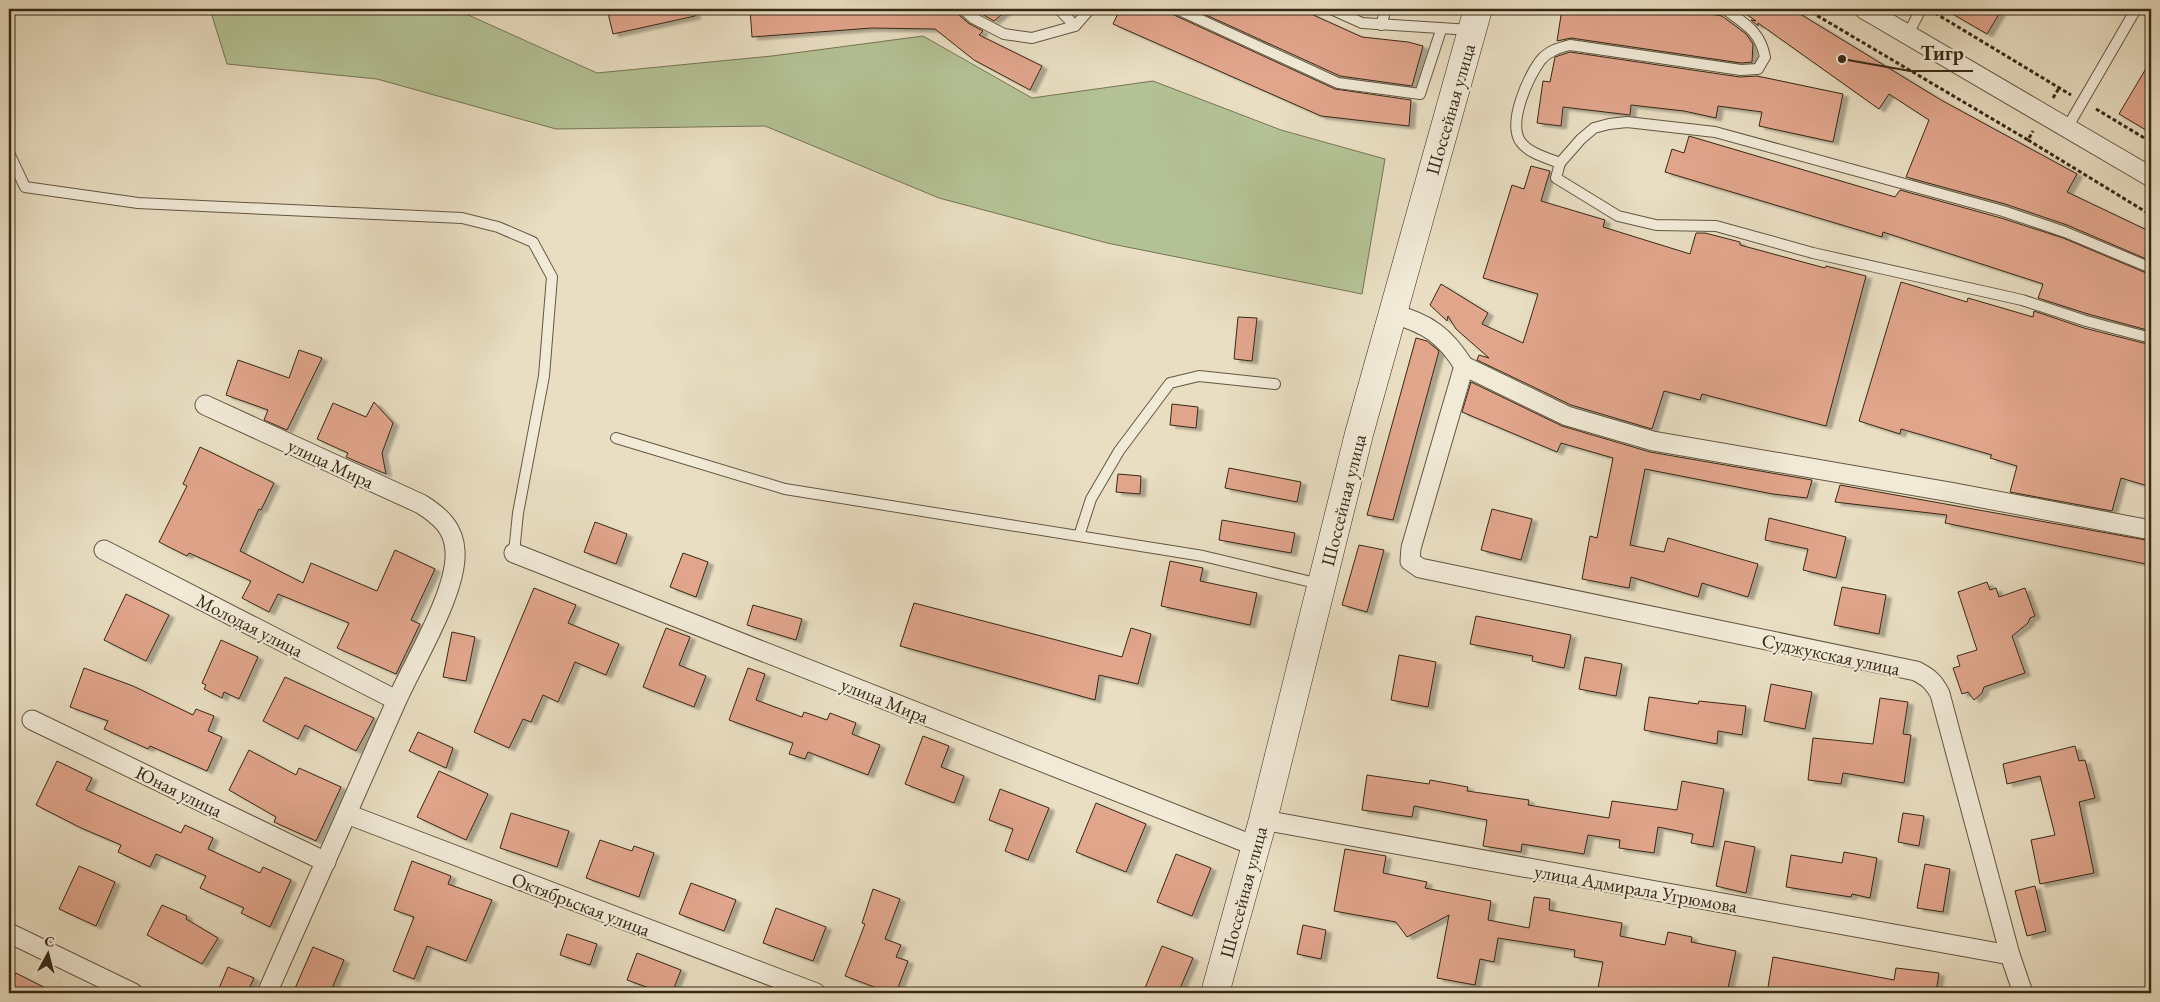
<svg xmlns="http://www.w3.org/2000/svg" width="2160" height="1002" viewBox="0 0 2160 1002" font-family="'EB Garamond',serif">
	<defs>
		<filter id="shadow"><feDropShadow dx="5.5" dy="3" stdDeviation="1" flood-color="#0004"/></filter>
	</defs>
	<rect width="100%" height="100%" fill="#e9dec2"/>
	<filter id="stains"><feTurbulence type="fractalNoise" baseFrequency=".004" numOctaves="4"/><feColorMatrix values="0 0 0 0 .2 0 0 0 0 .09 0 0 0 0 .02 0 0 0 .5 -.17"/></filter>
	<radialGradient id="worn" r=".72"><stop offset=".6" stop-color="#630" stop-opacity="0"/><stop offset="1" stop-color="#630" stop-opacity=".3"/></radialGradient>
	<polygon fill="#b4c295" stroke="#767555" points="210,9 455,9 597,73 772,56 923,36 1032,98 1153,81 1281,130 1385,159 1362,294 1107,243 939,198 765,126 556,129 377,79 227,64"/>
	<g fill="#e1a58c" stroke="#372815" filter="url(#shadow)">
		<polygon points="624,9 694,9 695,16 613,34 608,13"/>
		<polygon points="750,9 788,9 788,12 834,9 956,9 958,14 968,23 983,31 979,35 1042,66 1030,90 974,60 935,29 872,28 752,37"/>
		<polygon points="973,9 1008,9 994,21"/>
		<polygon points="1120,9 1170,9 1174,15 1335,89 1411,100 1409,126 1321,116 1113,24"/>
		<polygon points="1193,9 1300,9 1362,37 1408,42 1423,46 1412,86 1340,76"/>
		<polygon points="1562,9 1681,9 1722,16 1746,34 1753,44 1752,62 1741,63 1571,38 1557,41"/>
		<polygon points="1739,9 1792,9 1941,100 2077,174 2067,192 2151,232 2151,261 2067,225 2005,204 1906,177 1929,120 1889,94 1879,109 1758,23 1758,26 1751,20 1756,21"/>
		<polygon points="1944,9 2002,9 1987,34"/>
		<polygon points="1570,52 1740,77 1757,76 1843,94 1833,142 1759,126 1762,112 1718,106 1716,118 1684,111 1631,105 1630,115 1563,107 1561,126 1537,123 1543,81 1550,82 1555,57"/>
		<polygon points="2151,60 2151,133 2119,114"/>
		<polygon points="1689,136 1895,197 1900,190 2001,218 2063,238 2151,275 2151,331 2088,314 2038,298 2043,284 1883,232 1882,237 1665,172 1672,149 1684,153"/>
		<polygon points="1531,166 1550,171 1541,201 1605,220 1603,227 1690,254 1696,233 1705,233 1740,242 1740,245 1825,268 1826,266 1866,276 1826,426 1702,394 1700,400 1664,391 1652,429 1571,405 1477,360 1479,355 1489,358 1456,329 1448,316 1447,321 1430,305 1441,284 1488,313 1482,324 1523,343 1538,294 1483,278 1512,185 1524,189"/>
		<polygon points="1901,282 1967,302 1968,298 2033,317 2034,311 2084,328 2151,345 2151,487 2121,478 2112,511 2010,492 2017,466 1990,458 1992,455 1901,429 1900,434 1859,421"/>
		<polygon points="1238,317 1257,318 1252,361 1234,359"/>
		<polygon points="1416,338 1427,341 1439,351 1393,520 1367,515"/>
		<polygon points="299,350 322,358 287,430 264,420 268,410 226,395 238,360 289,378"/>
		<polygon points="1471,382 1562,426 1650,452 1812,480 1807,498 1773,494 1645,469 1630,545 1664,552 1668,538 1758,564 1748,597 1702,583 1698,597 1631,577 1629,588 1582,579 1590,536 1597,538 1613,458 1561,443 1557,452 1462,412"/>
		<polygon points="374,402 393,423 382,453 386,474 346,457 348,453 317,439 333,403 366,417"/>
		<polygon points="1172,404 1198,407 1196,428 1170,425"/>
		<polygon points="200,447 274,483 261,510 259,509 240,551 303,583 311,563 377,591 395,550 435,569 411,620 420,624 396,674 337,648 349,623 278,594 269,612 242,598 251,581 189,553 187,556 159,542 187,486 183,484"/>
		<polygon points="1229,468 1301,482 1297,502 1225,488"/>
		<polygon points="1118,474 1141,476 1140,494 1116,492"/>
		<polygon points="1840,485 2151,541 2151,565 1945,523 1947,515 1835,502"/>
		<polygon points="1492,509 1532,519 1521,560 1481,550"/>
		<polygon points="1769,518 1846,537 1836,578 1803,570 1808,549 1765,540"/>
		<polygon points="1222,520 1295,533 1291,553 1219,540"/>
		<polygon points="595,522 627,534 616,564 584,552"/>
		<polygon points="1359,545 1384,550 1367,612 1342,605"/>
		<polygon points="683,553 708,562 696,597 670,587"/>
		<polygon points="1170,561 1203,568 1200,581 1257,593 1250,625 1161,606"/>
		<polygon points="1987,582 1990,590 1996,588 1999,597 2025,588 2035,616 2030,618 2028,623 2012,636 2025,673 1984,687 1982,693 1974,700 1968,692 1962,694 1953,668 1960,666 1957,656 1977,650 1958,592"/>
		<polygon points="1842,587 1886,595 1879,634 1834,625"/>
		<polygon points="534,588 576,605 568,623 619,644 606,675 575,662 558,702 543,695 531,722 523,719 509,748 474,732"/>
		<polygon points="126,594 169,615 146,661 104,640"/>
		<polygon points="914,603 1122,657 1131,628 1151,634 1138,684 1099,675 1095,700 900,646"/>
		<polygon points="753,605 802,619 796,640 747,625"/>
		<polygon points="1476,616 1571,635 1564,668 1532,661 1533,656 1470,644"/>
		<polygon points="666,628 690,637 679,665 706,676 694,707 643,687"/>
		<polygon points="452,632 475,637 466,681 443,677"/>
		<polygon points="221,640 258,657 239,699 224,692 222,698 204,689 206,685 202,683"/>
		<polygon points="1399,655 1436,662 1428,707 1391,700"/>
		<polygon points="1585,657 1622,664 1616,696 1579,689"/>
		<polygon points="84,668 133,686 193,715 196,709 214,716 208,731 222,737 207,771 150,746 148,749 104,729 108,721 70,707"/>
		<polygon points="748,668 765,674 756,700 802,717 804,712 827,720 830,713 856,723 852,734 880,745 868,775 808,752 805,759 789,754 793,743 729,720"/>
		<polygon points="285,677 374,718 356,751 305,725 298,739 263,721"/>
		<polygon points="1771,684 1812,692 1805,729 1764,721"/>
		<polygon points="1649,697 1698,704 1699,701 1746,706 1742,735 1718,731 1717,744 1644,730"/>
		<polygon points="1880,698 1908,702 1903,734 1911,735 1904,783 1843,773 1841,784 1808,780 1813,738 1873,744"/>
		<polygon points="418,732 453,748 446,768 409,751"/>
		<polygon points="923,736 949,746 941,767 964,776 954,803 905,784"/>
		<polygon points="2075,746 2079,761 2085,760 2095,798 2079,802 2094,873 2040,884 2031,840 2055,835 2040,776 2007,784 2003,764"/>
		<polygon points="249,750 296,775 299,768 341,787 316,841 274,822 276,817 229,790"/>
		<polygon points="57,761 92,778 86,790 181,833 185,825 213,838 208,849 260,873 263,867 291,880 270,927 241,913 244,908 200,888 206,876 156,854 150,867 118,852 121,845 81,828 36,805"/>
		<polygon points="439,771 488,794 466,840 417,817"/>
		<polygon points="1367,775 1429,784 1430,780 1468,787 1467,791 1529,800 1528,805 1609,818 1612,801 1677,810 1682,781 1724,789 1713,847 1691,843 1693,834 1658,827 1654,853 1619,848 1620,840 1588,835 1584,854 1522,844 1521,852 1483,846 1487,820 1414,806 1412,817 1362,810"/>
		<polygon points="1000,789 1049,808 1028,860 1005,851 1013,829 989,820"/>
		<polygon points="1096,803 1146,824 1126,872 1076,852"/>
		<polygon points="511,813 569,831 557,867 500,848"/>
		<polygon points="1903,813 1924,816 1919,846 1898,842"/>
		<polygon points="600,840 632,851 634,846 654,853 639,897 586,878"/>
		<polygon points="1725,841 1755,847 1746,893 1716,886"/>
		<polygon points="1345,849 1386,856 1383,873 1427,882 1425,888 1491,901 1488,920 1529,928 1534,897 1550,899 1549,910 1622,923 1620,936 1665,945 1668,932 1692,937 1691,942 1736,951 1727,993 1706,993 1681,988 1680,993 1597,993 1603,962 1574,957 1575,950 1498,938 1494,962 1480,959 1475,985 1437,978 1449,915 1407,937 1396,922 1334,911"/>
		<polygon points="1844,852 1877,858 1870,898 1852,894 1851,897 1786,887 1791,855 1842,863"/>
		<polygon points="1176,854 1211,868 1192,916 1157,902"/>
		<polygon points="412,861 451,876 448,884 492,900 466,961 427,946 414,979 393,971 414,917 394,910"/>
		<polygon points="1925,864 1950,869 1943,912 1917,908"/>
		<polygon points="79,866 115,882 96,926 59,909"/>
		<polygon points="691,883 736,900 724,931 679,914"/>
		<polygon points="2035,886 2046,931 2027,936 2015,891"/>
		<polygon points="873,889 900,899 885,939 901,945 896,957 908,961 896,993 890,993 845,976 865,924 862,923"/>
		<polygon points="162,905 187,916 186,919 218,938 202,964 147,935"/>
		<polygon points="776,908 826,927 813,961 763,943"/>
		<polygon points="1303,925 1326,930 1321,959 1297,954"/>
		<polygon points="567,934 597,944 590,965 560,955"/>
		<polygon points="1162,946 1193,958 1178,993 1143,993"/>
		<polygon points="313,947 344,960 330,993 293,993"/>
		<polygon points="637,953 681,970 672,993 663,993 627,980"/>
		<polygon points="1773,957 1894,980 1896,968 1939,973 1936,993 1767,993"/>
		<polygon points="228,967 254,978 247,993 217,993"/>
		<polygon points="16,973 55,993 9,993 9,986"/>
	</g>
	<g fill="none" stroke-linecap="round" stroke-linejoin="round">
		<g stroke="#645640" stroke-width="12">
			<g id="lane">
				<polyline points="963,9 973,18 1004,34 1032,38 1075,26 1090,9"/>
				<polyline points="1059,9 1075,26"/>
				<polyline points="1177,9 1338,83 1420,94 1441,30"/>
				<polyline points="1331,9 1362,23 1471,30"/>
				<path d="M1725 9C1745 24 1760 31 1765 57L1758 69 1741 70 1570 45C1558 48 1548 51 1540 61 1528 78 1508 121 1520 141 1528 153 1547 158 1560 163L1556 178 1618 216 1656 225 1716 226 1813 253 2022 300 2086 321 2151 338"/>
				<polyline points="1381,25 1386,9"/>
				<polyline points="1908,34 1921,9"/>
				<polyline points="2067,128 2136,9"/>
				<polyline points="9,153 25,187 138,203 462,218 498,227 533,242 552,277 544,376 518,513 514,553"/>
				<polyline points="1560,163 1581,139 1594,128 1609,124 1627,122 1715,132 2003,211 2065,232 2151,268"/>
				<polyline points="616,438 785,489 1203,556 1320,584"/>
				<polyline points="1079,536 1091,499 1119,451 1170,383 1199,376 1275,384"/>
			</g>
		</g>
		<g stroke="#645640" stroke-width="21">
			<g id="street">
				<polyline points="1864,9 2151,177"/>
				<path d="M1392 314C1428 323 1445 336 1464 366"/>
				<path d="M205 405 421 504C440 516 454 528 455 551 458 591 413 663 396 702 353 799 311 896 267 993"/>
				<polyline points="104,550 396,700"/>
				<polyline points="514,553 1255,846"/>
				<polyline points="32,720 326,862"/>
				<polyline points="347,814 816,993"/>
				<polyline points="1263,820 2010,955"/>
				<polyline points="9,933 133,993"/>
				<path d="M2023 993 2010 955 1940 694C1934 682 1928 677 1916 671L1420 568 1410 561 1411 548 1464 366 1567 416 1653 441 1950 492 2151 530"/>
			</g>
		</g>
		<g stroke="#372815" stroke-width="29">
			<polyline id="secondary" points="1215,993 1263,820 1359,434 1478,9"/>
		</g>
		<g stroke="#372815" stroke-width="3" stroke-dasharray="4 2.5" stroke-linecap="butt">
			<polyline points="1806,9 2028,140 2033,131"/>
			<polyline points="1935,13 2071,95"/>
			<polyline points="2053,98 2059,88"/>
			<polyline points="2096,109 2151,142"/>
			<polyline points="2028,140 2151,215"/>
		</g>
		<use href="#lane" stroke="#f1ead7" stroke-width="10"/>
		<use href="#street" stroke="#f1ead7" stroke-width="19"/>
		<use href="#secondary" stroke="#f1ead7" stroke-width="28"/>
	</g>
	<g text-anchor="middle" stroke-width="4.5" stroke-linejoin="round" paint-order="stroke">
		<g font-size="19" fill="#372815" stroke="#f1ead7">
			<text transform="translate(1450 109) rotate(-74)" y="7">Шоссейная улица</text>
			<text transform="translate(331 463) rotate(25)" y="7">улица Мира</text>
			<text transform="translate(1343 500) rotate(-76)" y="7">Шоссейная улица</text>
			<text transform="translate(250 625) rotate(27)" y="7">Молодая улица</text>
			<text transform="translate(1831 654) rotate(12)" y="7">Суджукская улица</text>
			<text transform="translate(885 700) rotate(22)" y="7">улица Мира</text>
			<text transform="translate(179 791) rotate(26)" y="7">Юная улица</text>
			<text transform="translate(1636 888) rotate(10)" y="7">улица Адмирала Угрюмова</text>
			<text transform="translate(1243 892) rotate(-75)" y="7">Шоссейная улица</text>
			<text transform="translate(581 904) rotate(21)" y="7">Октябрьская улица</text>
		</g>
	</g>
	<path fill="none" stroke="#372815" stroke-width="2" d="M1842 59L1910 71H1973"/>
	<circle fill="#372815" stroke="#f1ead7" stroke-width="2" cx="1842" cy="59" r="5"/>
	<g font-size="20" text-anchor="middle" font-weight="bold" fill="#372815" stroke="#f1ead7" stroke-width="4.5" stroke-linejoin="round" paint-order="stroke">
		<text x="1942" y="60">Тигр</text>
	</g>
	<rect width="2160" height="1002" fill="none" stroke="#e9dec2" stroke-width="30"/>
	<rect x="10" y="10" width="2140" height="982" fill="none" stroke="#372815" stroke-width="2.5"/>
	<rect x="15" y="15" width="2130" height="972" fill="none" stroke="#372815"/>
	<g transform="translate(48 954) rotate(7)" stroke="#f1ead7" stroke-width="4" paint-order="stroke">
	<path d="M0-4L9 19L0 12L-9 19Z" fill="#372815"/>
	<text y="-8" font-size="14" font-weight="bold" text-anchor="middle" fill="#372815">С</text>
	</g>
	<rect width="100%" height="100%" filter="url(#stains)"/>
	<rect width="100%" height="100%" fill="url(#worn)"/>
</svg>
